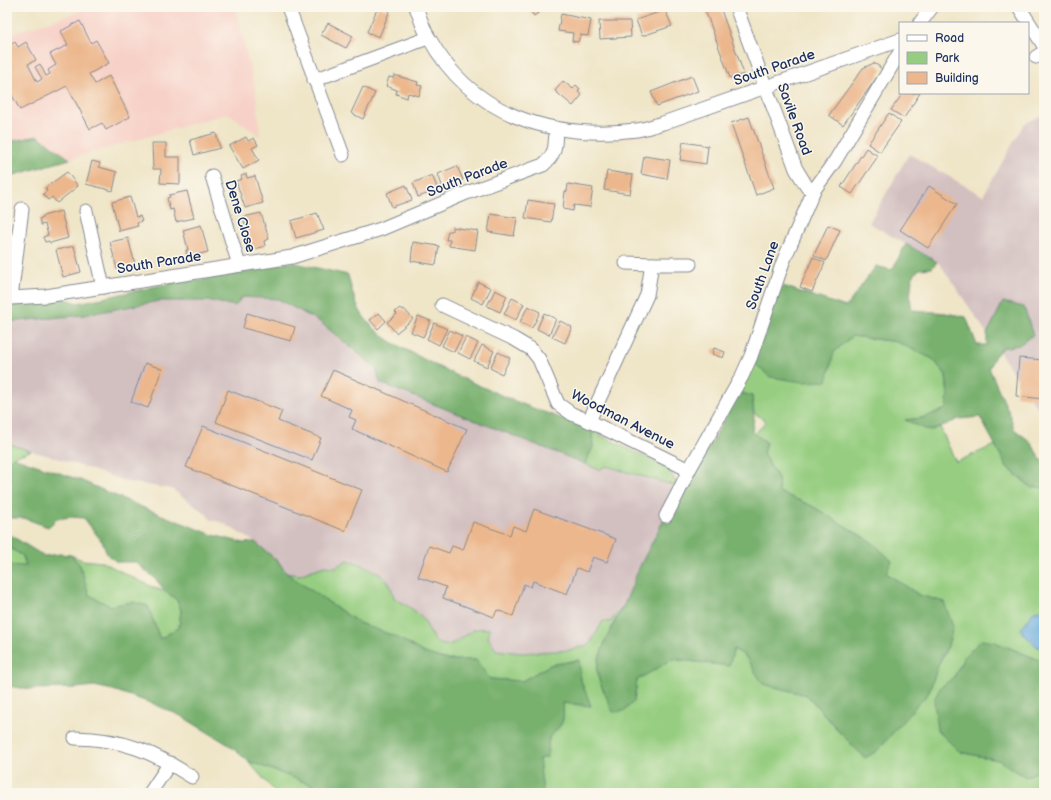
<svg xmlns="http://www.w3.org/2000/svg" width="1051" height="800" viewBox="0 0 1051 800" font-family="'Balsamiq Sans',sans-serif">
	<rect width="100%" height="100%" fill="#fbf7ec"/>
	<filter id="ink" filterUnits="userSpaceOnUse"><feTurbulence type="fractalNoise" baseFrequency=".025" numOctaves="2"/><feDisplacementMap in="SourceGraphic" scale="8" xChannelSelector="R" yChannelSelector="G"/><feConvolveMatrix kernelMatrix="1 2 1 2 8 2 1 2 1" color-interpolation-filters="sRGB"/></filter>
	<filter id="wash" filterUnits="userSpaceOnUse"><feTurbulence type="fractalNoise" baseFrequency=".012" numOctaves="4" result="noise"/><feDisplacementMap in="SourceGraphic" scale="16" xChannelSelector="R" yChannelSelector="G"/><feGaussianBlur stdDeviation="0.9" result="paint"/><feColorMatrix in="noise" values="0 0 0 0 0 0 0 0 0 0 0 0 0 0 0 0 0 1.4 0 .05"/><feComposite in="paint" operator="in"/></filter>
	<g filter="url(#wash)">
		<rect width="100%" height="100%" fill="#efe5c7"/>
		<polygon fill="#f7d1c8" points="94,7 235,7 256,93 260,136 228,113 70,159 38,136 7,142 7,35"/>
		<g fill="#d2bfc0">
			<polygon points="1044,114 1044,418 940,264 869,223 909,154 983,196 1024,124"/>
			<polygon points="242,297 278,299 320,322 376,368 380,383 599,470 606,466 676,486 666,516 632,583 624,605 610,622 603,621 590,644 572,650 521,653 496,650 488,637 490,629 476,629 460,640 450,645 441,644 430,636 423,618 406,605 394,598 383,578 361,564 348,560 336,567 324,566 299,575 286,573 279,562 255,542 221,522 211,520 206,514 172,489 128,482 60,459 31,451 7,443 7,322 84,315 159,301 211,301 235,306"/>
		</g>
		<g fill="#96cd80" stroke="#587e6f">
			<path d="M852 336 897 342 933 359 946 375 948 397 947 409 922 418 906 420 930 431 940 427 956 462 995 445 1007 467 1032 488 1035 487 1044 488V598L1042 602 1044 605V613L1040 610 1022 633 1034 642 1037 647H1044V662L995 642 964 657 954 677 940 688 960 752 998 760 1026 777 1039 770 1044 764V793H543L539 759 547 757 549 737C564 723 564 723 563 703L591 706 581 681 579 660 550 665 522 681 490 679 476 660H448L424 653 397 637 359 623 286 573 299 575 324 566 336 567 347 560C360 563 384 573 390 585 392 589 393 594 394 598 403 603 414 609 422 618 430 626 431 650 451 644 459 642 471 629 477 629 481 628 486 629 490 629L488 637 496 650 521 653 572 650 590 644 603 621 610 622 624 605 613 624 599 658 597 670 599 680 605 694 624 711 634 702 637 680 672 659 729 666 733 649 745 655 763 684 807 695 844 737 865 758 928 694 939 663 948 646 944 602 919 595 886 573 873 543 812 506 779 492 778 478 763 454 766 442 755 434 766 421 754 413 752 396 738 392 752 361 834 352Z"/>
			<polygon points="592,431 658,463 671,472 675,480 676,486 606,466 599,470 585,464 593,447"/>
			<polygon points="7,443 31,451 13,457 7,464"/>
			<polygon points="7,546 23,556 26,567 7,565"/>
			<polygon points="71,555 82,560 102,562 154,588 165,591 177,600 181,610 179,627 160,639 148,606 132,602 110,606 89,595 80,565"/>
			<polygon points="248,761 318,787 325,793 276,793"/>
		</g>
		<g fill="#78b06e" stroke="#4a7066">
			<polygon points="38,136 70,159 7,177 7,142"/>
			<polygon points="906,244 937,262 932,268 919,269 912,278 910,298 912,310 946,313 966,317 977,345 987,345 987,334 1003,302 1024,307 1033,335 1019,345 1002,348 994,357 989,368 1010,415 1014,429 1031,442 1039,457 1044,463 1044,488 1035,487 1032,488 1007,467 980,417 959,419 930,431 905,420 922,418 946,409 948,397 946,375 933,359 897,342 852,336 834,352 827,381 803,382 770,377 752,361 772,303 783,286 846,307 876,266 892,270"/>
			<path d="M291 262 348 275C352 292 356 309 368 322 383 339 399 346 418 356 448 373 481 386 512 400 539 411 566 419 592 431L593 447 585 464 380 383 376 368 320 322 278 299 242 297 235 306 211 301H159L84 315 7 322V306L64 298 77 303 112 296 176 282 206 279Z"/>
			<polygon points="738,392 752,396 754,417 752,432 766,442 763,454 778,478 779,492 812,506 873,543 892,561 886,573 919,595 944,602 953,626 948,646 939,663 928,694 915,707 877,751 865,758 844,737 807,695 763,684 745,656 734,649 729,666 673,659 637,680 634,701 624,711 613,712 599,680 597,670 599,658 605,641 624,605 640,566 680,488 711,445"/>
			<path d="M13 457 80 480 139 506 213 535 244 543 255 542 279 562 286 573 359 623 397 637 424 653 447 660H476L490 679 522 681 550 665 579 660 581 681 591 706 563 703C564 723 564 723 549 737L547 757 539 759 543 793H325L318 787 248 761 229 745 181 716 154 704 113 690 94 686 76 688 29 689 7 686V565L26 566 23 556 7 546V533L44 556 60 554 71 555 80 565 89 595 110 606 132 602 148 606 160 639 179 627 181 610 177 600 165 591 155 578 135 562H117L107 554 103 543 84 518 70 517 57 519 48 527 24 518H7V464Z"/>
			<polygon points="981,640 995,642 1044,662 1044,764 1039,770 1026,777 998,760 960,752 937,730 934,700 940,688 954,677 964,657"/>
		</g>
		<path fill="#69acde" stroke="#426e9e" d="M1040 610 1044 613V647H1037C1033 641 1023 636 1021 629L1034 611Z"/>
		<g id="blocks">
			<g fill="#ecb78d">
				<polygon points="378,7 390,10 379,37 367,32"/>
				<polygon points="527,7 544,7 545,8 534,16"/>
				<polygon points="704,7 720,7 744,74 730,78"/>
				<polygon points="665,10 672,26 642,36 636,20"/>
				<polygon points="561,14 591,20 588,36 580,35 578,42 572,41 573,33 558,31"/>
				<polygon points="80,21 91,43 96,40 109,63 89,74 95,84 109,76 130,117 106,130 102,123 90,129 67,86 20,110 7,86 7,46 15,42 18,47 26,42 36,60 28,64 37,82 42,79 35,67 40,64 46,76 50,74 48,70 56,65 50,54 68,45 61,31"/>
				<polygon points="599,21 630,21 631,37 600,39"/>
				<polygon points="328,23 353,36 346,48 321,35"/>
				<polygon points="874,63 880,67 882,70 843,125 829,115 863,68"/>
				<polygon points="394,75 418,82 417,85 422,86 419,96 408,93 407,98 396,94 397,90 386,86 389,77 394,78"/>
				<polygon points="692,76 698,91 657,106 651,92"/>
				<polygon points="563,81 573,89 576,85 580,89 578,92 582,95 573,106 555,91"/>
				<polygon points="363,87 375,93 363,119 351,113"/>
				<polygon points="903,93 920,93 904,118 891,110"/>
				<polygon points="889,113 901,122 880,152 868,144"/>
				<polygon points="749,117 774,188 756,195 731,123"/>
				<polygon points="216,133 220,148 194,155 190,140"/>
				<polygon points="246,137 248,141 254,138 258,145 252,148 259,160 243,169 229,146"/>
				<polygon points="683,142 708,146 706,164 680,160"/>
				<polygon points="152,143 166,143 166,157 180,157 180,184 160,183 161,169 153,169"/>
				<polygon points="866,148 878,156 852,194 841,187"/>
				<polygon points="644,156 670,160 667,179 641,174"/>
				<polygon points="92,161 100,163 99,167 117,172 113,191 86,184"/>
				<polygon points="457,166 463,180 443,188 438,174"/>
				<polygon points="607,171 633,175 630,194 604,190"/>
				<polygon points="67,172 78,186 57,203 52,197 48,200 43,194 47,191 45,188"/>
				<polygon points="246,174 247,178 255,176 263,203 245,208 236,181 242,179 241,176"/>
				<polygon points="432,175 438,190 418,197 413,183"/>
				<polygon points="568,184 593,188 590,207 574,205 573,211 563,209 565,191 567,192"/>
				<polygon points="406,185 412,200 392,207 387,193"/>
				<polygon points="929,186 957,204 928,248 900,230"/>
				<polygon points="187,191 194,218 176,222 173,209 170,210 167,198 170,197 169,195"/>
				<polygon points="130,197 136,217 140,216 142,221 137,223 138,226 119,231 112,202"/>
				<polygon points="528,200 554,204 551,222 525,218"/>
				<polygon points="61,211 68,238 50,243 49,241 45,242 43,237 48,235 45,224 41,225 39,219 43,217 43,216"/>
				<polygon points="261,213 269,239 264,241 265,246 252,250 243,217"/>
				<polygon points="317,213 324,230 296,238 291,221"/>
				<polygon points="491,214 517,218 514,236 488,232"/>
				<polygon points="201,225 208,252 187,257 186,250 188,250 183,230"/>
				<polygon points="828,225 840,230 826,261 814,255"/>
				<polygon points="452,227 478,231 475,250 449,246 450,240 446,240 448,231 452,231"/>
				<polygon points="128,238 135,264 117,269 110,242"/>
				<polygon points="413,242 439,246 436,265 411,261"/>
				<polygon points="74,246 81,272 63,277 56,250"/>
				<polygon points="813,257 825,263 812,292 800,287"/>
				<polygon points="478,282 491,288 483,304 471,298"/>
				<polygon points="495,290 507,296 500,312 487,306"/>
				<polygon points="512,298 524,304 516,320 504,314"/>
				<polygon points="528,306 540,312 532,328 520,322"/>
				<polygon points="400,308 402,310 404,309 413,319 396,333 387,322 397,314 395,312"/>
				<polygon points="247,313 295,327 291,341 243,328"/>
				<polygon points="379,313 386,321 378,329 370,320"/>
				<polygon points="544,313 556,319 549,335 537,329"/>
				<polygon points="418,316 431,321 423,337 411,332"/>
				<polygon points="560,321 572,327 565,343 552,337"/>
				<polygon points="434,323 447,329 439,345 427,339"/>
				<polygon points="450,330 462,336 454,352 442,346"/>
				<polygon points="466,337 478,343 470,359 458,353"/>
				<polygon points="482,345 494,351 487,367 474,361"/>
				<polygon points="714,348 725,352 723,358 712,354"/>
				<polygon points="498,352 510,358 502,374 490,368"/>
				<polygon points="1019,358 1044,360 1044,399 1016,396"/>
				<polygon points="145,363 162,369 148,408 131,402"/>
				<polygon points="333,370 467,429 447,472 352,429 356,420 349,417 352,410 321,396"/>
				<polygon points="228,390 282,411 278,421 321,438 312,460 216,422"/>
				<polygon points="203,426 362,490 345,531 186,467"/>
				<polygon points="534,509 616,539 607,562 593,557 587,572 577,568 567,594 533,581 531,587 524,584 513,616 497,610 494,617 443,598 446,587 418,577 429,546 449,553 452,546 463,550 473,522 510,535 513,526 526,531"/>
			</g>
		</g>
	</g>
	<g filter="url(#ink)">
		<use href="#blocks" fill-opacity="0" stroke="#858a92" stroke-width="1"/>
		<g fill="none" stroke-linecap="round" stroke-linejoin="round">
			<g stroke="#858a92" stroke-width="15">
				<g id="minor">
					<polyline points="288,7 343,155"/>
					<path d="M416 7C420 17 423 29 429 38 472 116 552 140 637 130 646 129 655 125 663 123L900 40"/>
					<polyline points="736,7 796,169 807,187 814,190"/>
					<polyline points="1019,7 1044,46"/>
					<polyline points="920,23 932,7"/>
					<polyline points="1036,57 1044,52"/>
					<polyline points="314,80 428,38"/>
					<polyline points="212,176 239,265"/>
					<path d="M22 209 11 298 46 296 292 257 381 229 464 194 543 165C557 153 555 145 556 128"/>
					<polyline points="86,211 103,287"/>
					<polyline points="652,264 690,264"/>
					<polyline points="442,305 514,339 531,349 539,359 558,404 572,414 589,421 689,470"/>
					<polyline points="589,421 647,295 652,264 626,263"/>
					<polyline points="666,516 677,495 689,470 742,376 751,356 783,262 814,190 835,161 900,52"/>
					<path d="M75 738C124 739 151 751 192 777"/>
					<polyline points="150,793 170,763"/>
				</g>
			</g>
			<use href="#minor" stroke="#fff" stroke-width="13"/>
		</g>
	</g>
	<g text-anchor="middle" stroke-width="3" stroke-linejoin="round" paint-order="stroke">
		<g font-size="14" fill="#1b2f5e" stroke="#fbf7ec">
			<text transform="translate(774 67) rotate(-19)" y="5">South Parade</text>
			<text transform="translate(795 119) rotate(70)" y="5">Savile Road</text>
			<text transform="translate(467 177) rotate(-21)" y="5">South Parade</text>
			<text transform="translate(241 216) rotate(73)" y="5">Dene Close</text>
			<text transform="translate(159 262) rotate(-9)" y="5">South Parade</text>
			<text transform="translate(762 275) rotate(-70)" y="5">South Lane</text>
			<text transform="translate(623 419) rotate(27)" y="5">Woodman Avenue</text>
		</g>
	</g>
	<rect width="1051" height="800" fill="none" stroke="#fbf7ec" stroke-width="24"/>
	<rect x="899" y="22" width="130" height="72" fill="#fbf7ec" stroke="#a1a7b3"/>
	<rect x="907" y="35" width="20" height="6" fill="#ffffff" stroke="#a1a7b3"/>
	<text x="935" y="42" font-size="12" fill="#1b2f5e">Road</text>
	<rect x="907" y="52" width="20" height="12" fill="#96cd80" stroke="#a1a7b3"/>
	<text x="935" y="62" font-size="12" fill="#1b2f5e">Park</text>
	<rect x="907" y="72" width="20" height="12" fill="#ecb78d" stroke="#a1a7b3"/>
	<text x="935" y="82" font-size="12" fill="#1b2f5e">Building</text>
</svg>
